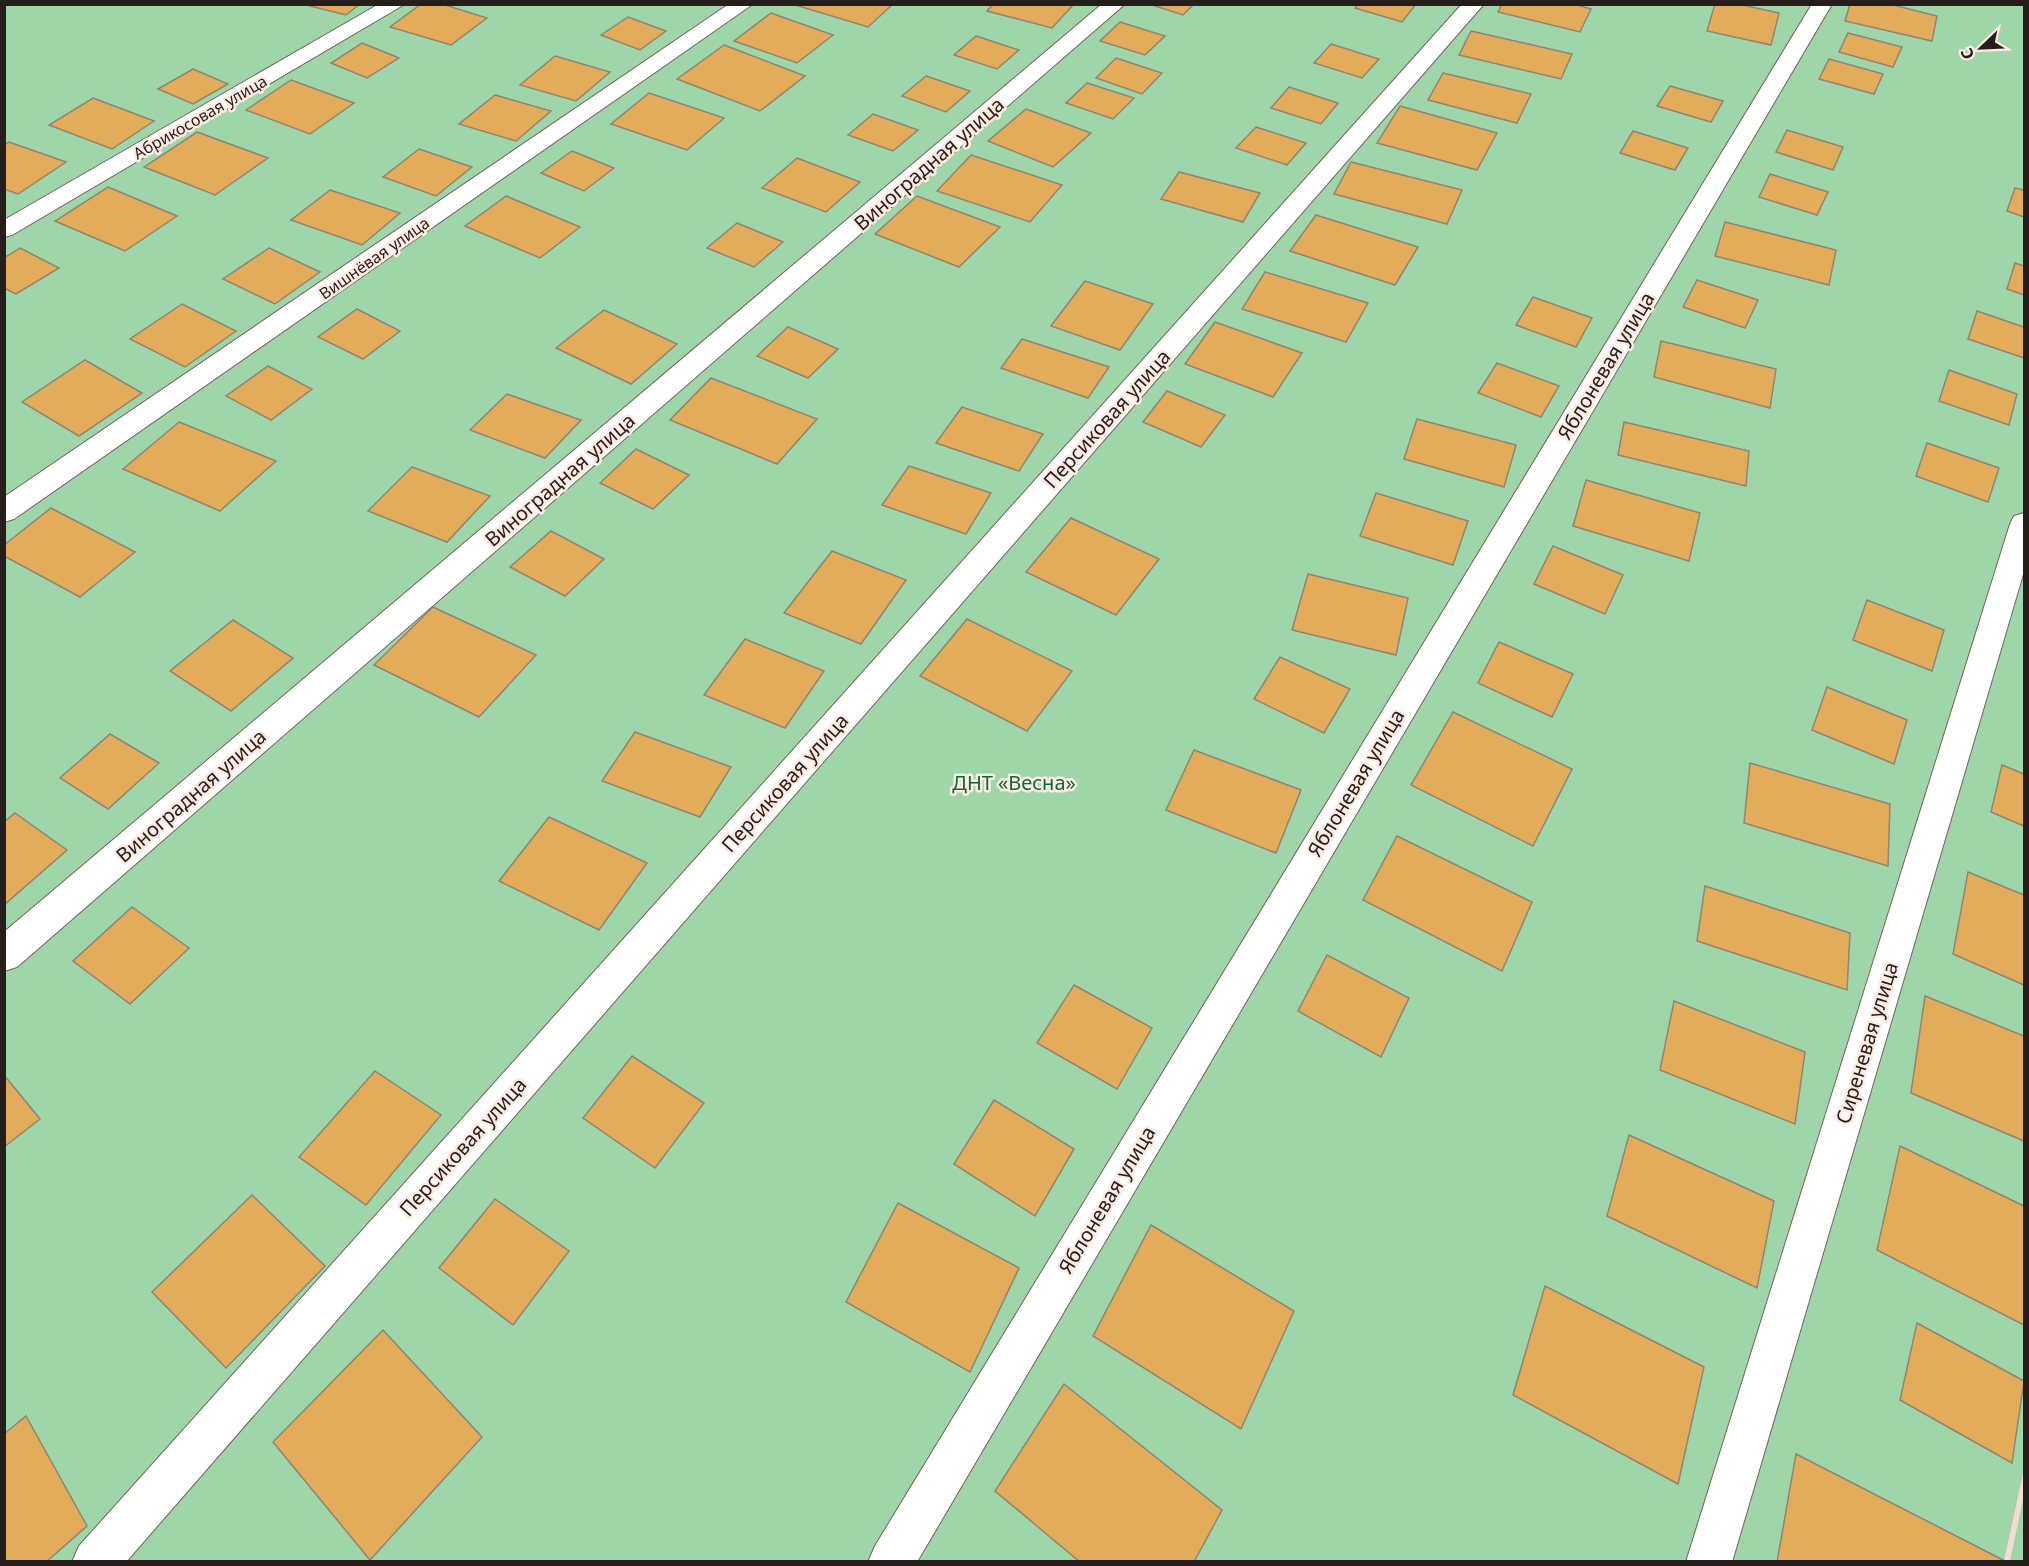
<svg xmlns="http://www.w3.org/2000/svg" width="2029" height="1566" viewBox="0 0 2029 1566" font-family="'Noto Sans',sans-serif">
	<rect width="100%" height="100%" fill="#f3dcd3"/>
	<g fill="#9ed6aa">
		<polygon points="5,4 2024,5 2024,1469 2004,1561 5,1561"/>
		<polygon points="2024,1495 2024,1561 2010,1561"/>
	</g>
	<g fill="#e2ac5a" stroke="#918574" stroke-width="1.5">
		<polygon points="302,4 360,4 346,15"/>
		<polygon points="421,4 442,4 487,18 451,45 390,27"/>
		<polygon points="792,4 893,4 868,27"/>
		<polygon points="993,4 1074,4 1052,28 987,11"/>
		<polygon points="1149,4 1194,4 1183,15"/>
		<polygon points="1358,4 1416,4 1402,22 1355,8"/>
		<polygon points="1502,4 1574,4 1591,9 1580,32 1498,12"/>
		<polygon points="1715,4 1738,4 1779,13 1771,45 1707,31"/>
		<polygon points="1850,4 1889,4 1937,16 1932,41 1845,21"/>
		<polygon points="771,13 833,35 797,63 734,41"/>
		<polygon points="628,17 666,31 640,50 601,35"/>
		<polygon points="1120,22 1165,36 1145,55 1100,41"/>
		<polygon points="1471,31 1572,54 1561,79 1459,55"/>
		<polygon points="1848,33 1902,47 1893,67 1839,52"/>
		<polygon points="976,36 1019,50 997,69 954,55"/>
		<polygon points="362,43 399,58 367,78 331,63"/>
		<polygon points="1331,44 1379,59 1362,78 1314,63"/>
		<polygon points="724,45 805,76 760,111 677,79"/>
		<polygon points="555,56 610,72 576,101 520,85"/>
		<polygon points="1116,58 1162,73 1142,94 1096,78"/>
		<polygon points="1829,59 1883,74 1874,94 1819,79"/>
		<polygon points="193,69 228,84 193,104 158,89"/>
		<polygon points="1443,73 1531,94 1517,123 1428,100"/>
		<polygon points="926,76 970,91 946,112 902,96"/>
		<polygon points="291,80 354,103 310,134 246,110"/>
		<polygon points="1087,83 1134,98 1113,119 1066,103"/>
		<polygon points="1670,86 1723,101 1711,122 1657,106"/>
		<polygon points="1289,87 1338,103 1321,124 1271,108"/>
		<polygon points="649,93 724,118 687,150 611,124"/>
		<polygon points="495,95 551,111 516,141 459,124"/>
		<polygon points="93,98 154,121 112,149 49,125"/>
		<polygon points="1400,106 1497,133 1477,170 1377,143"/>
		<polygon points="1026,109 1091,133 1053,167 988,141"/>
		<polygon points="873,114 918,130 893,151 848,135"/>
		<polygon points="1256,127 1306,143 1287,165 1236,148"/>
		<polygon points="1787,130 1843,147 1833,170 1776,152"/>
		<polygon points="1633,131 1688,148 1675,170 1620,153"/>
		<polygon points="197,132 268,158 215,195 144,167"/>
		<polygon points="9,142 66,162 18,194 4,189 4,145"/>
		<polygon points="419,149 472,167 436,196 383,177"/>
		<polygon points="572,151 614,168 584,191 541,173"/>
		<polygon points="971,155 1062,185 1030,222 937,191"/>
		<polygon points="797,158 860,182 826,212 762,188"/>
		<polygon points="1351,162 1462,190 1447,224 1334,194"/>
		<polygon points="1179,172 1260,193 1243,222 1161,199"/>
		<polygon points="1770,174 1828,192 1817,215 1759,197"/>
		<polygon points="108,187 177,216 125,251 55,221"/>
		<polygon points="2015,188 2024,190 2024,217 2007,211"/>
		<polygon points="330,190 400,213 362,245 291,220"/>
		<polygon points="506,196 580,227 540,258 465,226"/>
		<polygon points="917,196 1000,227 959,267 875,234"/>
		<polygon points="1316,215 1418,247 1395,285 1290,251"/>
		<polygon points="1725,222 1836,250 1829,285 1715,256"/>
		<polygon points="737,223 783,242 754,267 707,248"/>
		<polygon points="20,248 59,268 16,294 4,288 4,258"/>
		<polygon points="269,248 320,272 275,304 223,279"/>
		<polygon points="2015,263 2024,266 2024,295 2007,289"/>
		<polygon points="1265,272 1368,303 1346,342 1242,309"/>
		<polygon points="1697,280 1758,300 1745,328 1683,307"/>
		<polygon points="1085,281 1153,304 1120,350 1051,326"/>
		<polygon points="1533,297 1592,318 1576,347 1516,325"/>
		<polygon points="182,304 236,331 185,367 130,339"/>
		<polygon points="357,309 400,331 363,359 318,337"/>
		<polygon points="604,310 677,344 631,384 556,348"/>
		<polygon points="1977,311 2024,327 2024,358 1968,339"/>
		<polygon points="1215,322 1302,353 1273,397 1185,364"/>
		<polygon points="788,327 838,349 808,378 757,356"/>
		<polygon points="1022,339 1109,367 1088,398 1001,368"/>
		<polygon points="1661,341 1776,369 1770,408 1654,377"/>
		<polygon points="85,360 142,393 79,436 22,402"/>
		<polygon points="1497,363 1559,386 1541,417 1478,393"/>
		<polygon points="268,366 312,389 271,420 226,396"/>
		<polygon points="1949,370 2017,394 2009,425 1939,401"/>
		<polygon points="711,378 817,419 777,464 670,420"/>
		<polygon points="1167,391 1225,415 1201,447 1143,422"/>
		<polygon points="507,394 581,420 545,458 470,430"/>
		<polygon points="962,407 1043,434 1019,471 936,443"/>
		<polygon points="1417,419 1516,445 1504,487 1404,459"/>
		<polygon points="179,422 276,461 220,511 123,469"/>
		<polygon points="1624,422 1749,451 1746,486 1618,455"/>
		<polygon points="1927,443 1999,468 1988,502 1916,476"/>
		<polygon points="636,449 689,475 653,509 600,483"/>
		<polygon points="909,466 991,493 966,534 882,505"/>
		<polygon points="412,467 490,496 447,542 368,511"/>
		<polygon points="1586,480 1700,513 1689,561 1573,526"/>
		<polygon points="1376,493 1468,521 1453,565 1360,536"/>
		<polygon points="51,508 135,552 80,597 4,556 4,545"/>
		<polygon points="1071,518 1159,559 1116,615 1026,572"/>
		<polygon points="551,531 604,559 565,596 510,567"/>
		<polygon points="1553,546 1623,575 1605,614 1534,584"/>
		<polygon points="832,551 906,580 861,644 784,613"/>
		<polygon points="1308,574 1408,598 1396,655 1292,630"/>
		<polygon points="1867,600 1944,630 1932,671 1853,640"/>
		<polygon points="433,607 536,655 479,717 374,665"/>
		<polygon points="967,619 1072,671 1027,731 920,676"/>
		<polygon points="233,620 293,658 231,711 170,671"/>
		<polygon points="745,639 824,671 785,728 704,695"/>
		<polygon points="1499,642 1573,674 1552,717 1478,683"/>
		<polygon points="1280,657 1350,689 1324,733 1254,699"/>
		<polygon points="1827,687 1907,720 1894,764 1812,730"/>
		<polygon points="1453,712 1572,769 1533,846 1411,785"/>
		<polygon points="635,732 731,767 700,817 602,781"/>
		<polygon points="110,734 159,763 108,809 60,778"/>
		<polygon points="1194,750 1301,790 1276,853 1166,810"/>
		<polygon points="1750,763 1890,804 1888,866 1744,823"/>
		<polygon points="2002,765 2024,774 2024,826 1991,812"/>
		<polygon points="15,813 67,850 4,905 4,822"/>
		<polygon points="549,817 647,863 599,930 499,881"/>
		<polygon points="1397,836 1532,902 1502,971 1363,900"/>
		<polygon points="1968,872 2024,895 2024,985 1953,954"/>
		<polygon points="1705,886 1850,933 1847,990 1697,941"/>
		<polygon points="132,907 189,948 130,1004 73,961"/>
		<polygon points="1327,955 1409,998 1381,1057 1298,1011"/>
		<polygon points="1074,985 1152,1028 1117,1089 1037,1043"/>
		<polygon points="1925,996 2024,1036 2024,1141 1911,1093"/>
		<polygon points="1674,1001 1805,1052 1795,1124 1660,1070"/>
		<polygon points="632,1056 704,1103 655,1168 583,1118"/>
		<polygon points="375,1071 441,1115 366,1205 299,1157"/>
		<polygon points="4,1075 40,1119 4,1147"/>
		<polygon points="994,1100 1074,1149 1035,1216 954,1164"/>
		<polygon points="1629,1135 1774,1201 1757,1288 1607,1216"/>
		<polygon points="1900,1146 2024,1206 2024,1325 1877,1250"/>
		<polygon points="252,1195 325,1266 226,1368 152,1292"/>
		<polygon points="495,1199 569,1251 513,1325 439,1268"/>
		<polygon points="898,1203 1019,1268 970,1372 846,1302"/>
		<polygon points="1151,1225 1294,1311 1241,1429 1093,1336"/>
		<polygon points="1545,1286 1704,1367 1678,1484 1513,1395"/>
		<polygon points="1917,1323 2024,1381 2012,1463 1900,1400"/>
		<polygon points="383,1330 482,1437 370,1560 273,1442"/>
		<polygon points="1064,1384 1222,1510 1194,1562 1080,1562 995,1491"/>
		<polygon points="26,1416 87,1526 46,1562 4,1562 4,1434"/>
		<polygon points="1796,1454 2007,1562 1777,1562"/>
	</g>
	<g fill="none" stroke-linecap="round" stroke-linejoin="round">
		<g stroke="#766259" stroke-width="2">
			<g id="minor">
				<polygon points="379,4 405,4 12,235 4,237 4,220"/>
				<polygon points="729,4 753,4 14,519 4,522 4,497"/>
				<polygon points="1102,4 1125,4 17,967 4,971 4,932"/>
				<polygon points="1462,4 1484,4 126,1562 72,1562 79,1546"/>
				<polygon points="1812,4 1832,4 917,1562 868,1562 875,1546"/>
				<polygon points="2024,513 2024,571 1732,1562 1686,1562 2010,524 2014,516"/>
			</g>
		</g>
		<use href="#minor" fill="#fff" fill-rule="evenodd"/>
	</g>
	<g text-anchor="middle" stroke-width="5" stroke-linejoin="round" paint-order="stroke">
		<g font-size="16" fill="#261e1b" stroke="#fdebe3">
			<text transform="translate(200 117) rotate(-30)" y="6">Абрикосовая улица</text>
			<text transform="translate(374 258) rotate(-35)" y="6">Вишнёвая улица</text>
		</g>
		<g font-size="20" fill="#261e1b" stroke="#fdebe3">
			<text transform="translate(929 164) rotate(-41)" y="7">Виноградная улица</text>
			<text transform="translate(1606 366) rotate(-59)" y="7">Яблоневая улица</text>
			<text transform="translate(1107 419) rotate(-48)" y="7">Персиковая улица</text>
			<text transform="translate(560 480) rotate(-41)" y="7">Виноградная улица</text>
			<text transform="translate(785 783) rotate(-48)" y="7">Персиковая улица</text>
			<text transform="translate(1356 783) rotate(-59)" y="7">Яблоневая улица</text>
			<text transform="translate(191 796) rotate(-41)" y="7">Виноградная улица</text>
			<text transform="translate(1867 1043) rotate(-73)" y="7">Сиреневая улица</text>
			<text transform="translate(463 1147) rotate(-48)" y="7">Персиковая улица</text>
			<text transform="translate(1107 1200) rotate(-59)" y="7">Яблоневая улица</text>
		</g>
		<g font-size="20" fill="#0b6933" stroke="#fdebe3">
			<text x="1014" y="790">ДНТ «Весна»</text>
		</g>
	</g>
	<rect width="2029" height="1566" fill="none" stroke="#261e1b" stroke-width="12"/>
	<g transform="translate(1981 48) rotate(247)" stroke="#fdebe3" stroke-width="4.5" paint-order="stroke">
	<path d="M0-4.5L10 22L0 15L-10 22Z" fill="#261e1b"/>
	<text y="-9" font-size="16" font-weight="bold" text-anchor="middle" fill="#261e1b">С</text>
	</g>
</svg>
